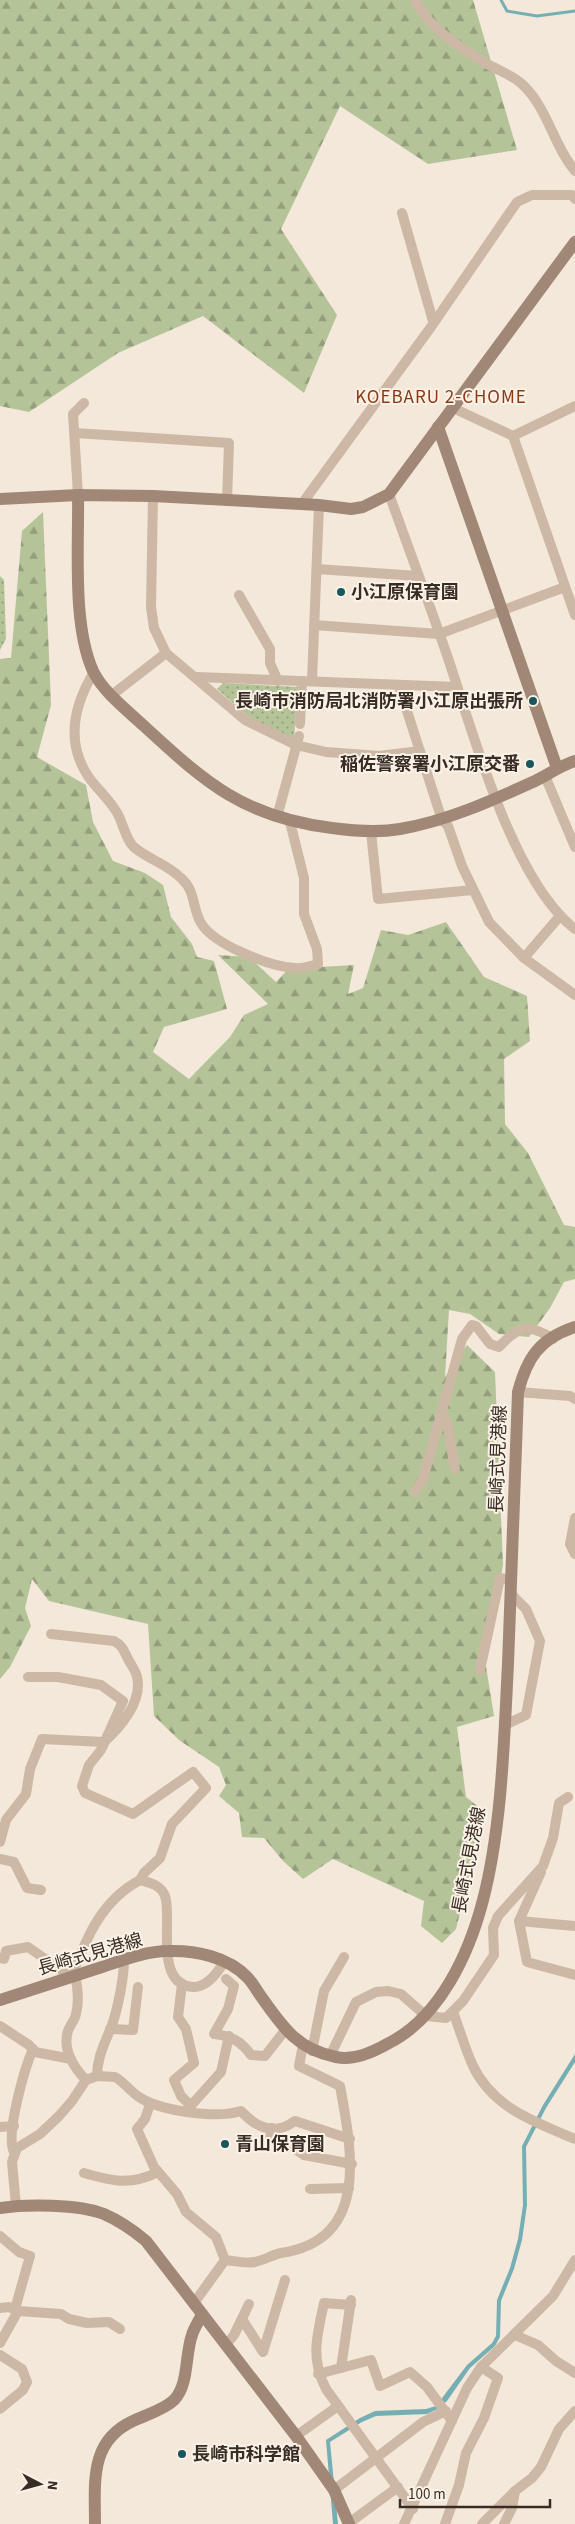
<svg xmlns="http://www.w3.org/2000/svg" width="575" height="2524" viewBox="0 0 575 2524" font-family="'Source Sans 3','Noto Sans JP',sans-serif">
	<defs>
		<pattern id="forest-firs" width="22" height="20" patternUnits="userSpaceOnUse" patternTransform="scale(1.25)"><rect width="22" height="20" fill="#b4c498"/><path d="M5 1l3.5 6h-7zM16 11l3.5 6h-7z" fill="#939f7c"/></pattern>
		<pattern id="park-dots" width="8" height="8" patternUnits="userSpaceOnUse" patternTransform="scale(1.25)"><rect width="8" height="8" fill="#b4c498"/><path d="M2 2h.1M6 6h.1" fill="none" stroke="#939f7c" stroke-width="1.8" stroke-linecap="round"/></pattern>
	</defs>
	<rect width="100%" height="100%" fill="#f4e8da"/>
	<g fill="url(#forest-firs)">
		<polygon points="0,0 473,0 517,150 428,164 340,106 281,229 337,315 304,393 203,316 118,353 29,412 0,406"/>
		<polygon points="43,512 51,705 37,757 86,785 93,822 113,861 145,873 163,885 171,917 192,944 197,957 214,961 227,1009 164,1027 153,1052 189,1079 230,1037 244,1015 268,1004 218,955 249,957 276,982 294,963 303,968 354,965 348,994 363,988 381,930 408,935 446,922 484,977 527,996 530,1041 504,1059 505,1124 528,1153 564,1225 575,1227 575,1279 564,1282 550,1308 529,1337 499,1334 470,1314 449,1310 445,1377 467,1345 495,1372 503,1565 485,1660 494,1716 457,1727 466,1797 485,1812 456,1929 442,1943 421,1926 424,1901 333,1859 303,1879 283,1861 264,1838 242,1837 239,1813 219,1796 226,1785 219,1767 179,1740 154,1716 148,1624 49,1601 32,1579 25,1608 31,1626 10,1667 0,1679 0,659 11,658 22,531"/>
	</g>
	<g fill="url(#park-dots)">
		<polygon points="0,576 4,580 6,639 0,650"/>
		<polygon points="223,683 298,687 294,738 287,737 249,717 217,689"/>
	</g>
	<polygon fill="#76afb3" points="575,2054 575,2062 546,2108 526,2147 527,2205 522,2240 514,2269 501,2301 500,2337 495,2346 470,2368 447,2401 438,2409 427,2414 376,2416 362,2422 330,2442 338,2524 333,2524 326,2440 360,2418 375,2411 426,2409 436,2406 467,2365 492,2343 496,2336 497,2300 510,2268 518,2239 523,2205 522,2146 543,2105"/>
	<g fill="none" stroke-linecap="round" stroke-linejoin="round">
		<polyline stroke="#76afb3" stroke-width="3" points="501,0 507,11 537,16 575,11"/>
		<g stroke="#cdb8a5" stroke-width="10">
			<path d="M415 0C429 29 462 49 489 65 500 71 512 75 522 84 548 108 553 145 575 171"/>
			<polyline points="402,213 433,321"/>
			<polyline points="453,408 513,436 575,615"/>
			<polyline points="75,433 229,443 227,501"/>
			<polyline points="513,436 575,406"/>
			<path d="M389 494C409 549 429 603 448 658 473 733 513 882 575 929"/>
			<polyline points="78,495 73,414 84,403"/>
			<polyline points="153,496 151,607 154,628 166,653 245,720 296,745 326,752 379,756 420,751"/>
			<polyline points="301,505 431,327 517,202 532,195 572,195 575,199"/>
			<polyline points="317,569 418,576"/>
			<polyline points="239,595 270,649 270,663 278,681"/>
			<polyline points="314,625 439,634 565,587"/>
			<path d="M94 672C74 705 65 741 88 776 96 788 108 798 116 811 123 821 125 840 135 848 150 860 169 865 182 879 196 892 192 908 201 923 214 945 271 967 295 968 303 969 310 966 318 964L317 949 304 914V878L290 822"/>
			<polyline points="197,677 457,687"/>
			<polyline points="312,681 319,505"/>
			<polyline points="399,686 442,820 448,826 462,866 489,922 524,958 575,995"/>
			<polyline points="112,695 166,653"/>
			<polyline points="300,724 302,681"/>
			<polyline points="545,776 575,847"/>
			<polyline points="277,817 299,736"/>
			<polyline points="371,832 378,899 473,890"/>
			<polyline points="524,958 559,917"/>
			<polyline points="518,1392 570,1396 575,1399"/>
			<polyline points="442,1411 448,1427 455,1469"/>
			<path d="M415 1492 423 1479 462 1339 472 1325 476 1326 490 1344 499 1347C518 1326 529 1323 553 1339"/>
			<polyline points="575,1518 570,1544 575,1554"/>
			<polyline points="480,1670 500,1578 511,1580"/>
			<polyline points="28,1677 58,1677 101,1685 123,1701 101,1750 89,1765 82,1786 85,1793 133,1814 193,1772 206,1788 172,1824 160,1858 144,1873 140,1880"/>
			<polyline points="505,1725 526,1715 540,1641 526,1609 510,1593"/>
			<path d="M0 1842 6 1820 26 1794 30 1769 42 1739 104 1742C120 1728 143 1701 137 1677 136 1671 131 1665 128 1659 124 1651 122 1645 114 1641L51 1634"/>
			<polyline points="0,1859 14,1862 27,1888 41,1890"/>
			<polyline points="541,1872 519,1921 527,1962 575,1975"/>
			<polyline points="519,1921 575,1926"/>
			<path d="M0 1958 4 1959 6 1951 28 1947 71 1977C87 1937 101 1901 140 1880 150 1883 161 1885 165 1896 173 1917 153 1984 193 1987 206 1988 218 1972 224 1962"/>
			<path d="M75 1975C78 1988 79 2002 76 2014 75 2020 70 2025 68 2031 62 2049 74 2068 86 2080"/>
			<path d="M226 1979 234 1986 228 2009 214 2034C231 2036 241 2041 251 2055L265 2056 286 2029"/>
			<polyline points="182,1984 178,2017 186,2029 194,2063 174,2080 181,2096 191,2106"/>
			<path d="M453 2012C460 2030 465 2049 473 2066 493 2108 535 2122 575 2139"/>
			<polyline points="0,2026 29,2045 35,2052 71,2059"/>
			<polyline points="110,2029 133,2030 138,1987"/>
			<polyline points="312,2051 324,1991 344,1957"/>
			<polyline points="330,2056 356,2002 376,1992 388,1991 401,1994 426,2016 446,2018 463,2001 494,1955 493,1928 498,1916 543,1866 553,1838 559,1803 568,1797"/>
			<path d="M97 2076C97 2057 105 2043 112 2025 118 2008 124 1977 124 1960"/>
			<polyline points="150,2104 145,2119 137,2129 154,2167 177,2194 186,2212 216,2237 225,2260 194,2303"/>
			<polyline points="187,2110 221,2072 229,2036"/>
			<polyline points="0,2127 14,2126"/>
			<polyline points="272,2128 270,2139 285,2142 304,2155 352,2164"/>
			<path d="M14 2152C5 2135 25 2067 33 2049"/>
			<path d="M84 2173C112 2181 130 2186 158 2172"/>
			<polyline points="310,2189 349,2188"/>
			<path d="M16 2206 12 2162 17 2148 40 2134 59 2116 72 2101 86 2080 97 2076 115 2077C124 2082 130 2091 139 2097 160 2111 217 2119 241 2111 252 2123 267 2133 284 2127 288 2126 291 2123 295 2121L350 2139"/>
			<polyline points="0,2236 19,2252 30,2256 15,2309"/>
			<path d="M225 2260C235 2261 246 2264 255 2262 264 2260 272 2255 281 2253 370 2240 352 2151 340 2086L299 2066 303 2045"/>
			<path d="M351 2305 324 2303C317 2336 310 2358 326 2389L413 2509"/>
			<polyline points="0,2308 9,2307 18,2311 0,2343"/>
			<polyline points="18,2311 61,2314 69,2319 87,2323 109,2322 120,2329"/>
			<polyline points="242,2319 263,2352 285,2280"/>
			<polyline points="515,2335 538,2345 556,2361 575,2373"/>
			<polyline points="226,2345 234,2335 249,2304"/>
			<polyline points="0,2355 22,2369 27,2382 23,2390 0,2409"/>
			<polyline points="341,2368 351,2300"/>
			<polyline points="318,2374 371,2360 380,2386 410,2372 427,2387 452,2421"/>
			<polyline points="296,2436 338,2406"/>
			<polyline points="334,2490 423,2422 446,2411"/>
			<polyline points="349,2523 398,2487"/>
			<polyline points="404,2524 467,2388 481,2367 553,2296 575,2260"/>
			<polyline points="445,2524 459,2485 466,2453 484,2418 498,2378 481,2367"/>
			<polyline points="482,2524 515,2491 532,2478 541,2467 559,2429 575,2411"/>
			<polyline points="504,2524 512,2508 515,2491"/>
		</g>
		<g stroke="#a18776" stroke-width="12">
			<polyline points="438,427 557,768"/>
			<path d="M78 495C79 547 72 624 93 671 103 692 127 710 144 726 207 784 244 817 332 828 355 831 377 833 400 829 447 821 491 801 535 781 549 774 560 766 575 761"/>
			<polyline points="0,499 78,495 153,496 319,505 351,509 363,507 389,494 575,242"/>
			<path d="M0 2000C34 1989 68 1978 102 1967 123 1960 147 1951 168 1951 195 1950 228 1957 247 1977 252 1982 256 1989 260 1995 282 2026 296 2049 336 2057 354 2061 373 2052 389 2043 440 2017 469 1954 483 1900 502 1827 504 1740 508 1664 511 1574 515 1483 518 1392 527 1358 539 1339 575 1327"/>
			<path d="M0 2208C27 2204 78 2204 104 2214 120 2221 133 2230 146 2241L296 2436 334 2490 349 2524"/>
			<path d="M95 2524C95 2483 89 2441 133 2421 145 2415 164 2410 174 2400 189 2385 185 2354 192 2335 194 2328 199 2321 202 2314"/>
		</g>
	</g>
	<g fill="#19565d" stroke="#fbf2e6" stroke-width="2">
		<circle cx="341" cy="592" r="5"/>
		<circle cx="533" cy="701" r="5"/>
		<circle cx="530" cy="764" r="5"/>
		<circle cx="225" cy="2144" r="5"/>
		<circle cx="182" cy="2454" r="5"/>
	</g>
	<g text-anchor="middle" stroke-width="4" stroke-linejoin="round" paint-order="stroke">
		<g font-size="18" font-weight="bold" fill="#382c27" stroke="#fbf2e6" text-anchor="start">
			<text x="351" y="598">小江原保育園</text>
			<text x="523" y="707" text-anchor="end">長崎市消防局北消防署小江原出張所</text>
			<text x="520" y="770" text-anchor="end">稲佐警察署小江原交番</text>
			<text x="235" y="2150">青山保育園</text>
			<text x="192" y="2460">長崎市科学館</text>
		</g>
		<g font-size="18" fill="#382c27" stroke="#fbf2e6">
			<text transform="translate(498 1459) rotate(-88)" y="6">長崎式見港線</text>
			<text transform="translate(469 1860) rotate(-79)" y="6">長崎式見港線</text>
			<text transform="translate(90 1954) rotate(-16)" y="6">長崎式見港線</text>
		</g>
		<g font-size="19" letter-spacing="1" fill="#8d3819" stroke="#fbf2e6">
			<text x="441" y="403">KOEBARU 2-CHOME</text>
		</g>
	</g>
	<g transform="translate(40 2484) rotate(96)" stroke="#fbf2e6" stroke-width="4" paint-order="stroke">
	<path d="M0-4L9 19L0 12L-9 19Z" fill="#382c27"/>
	<text y="-8" font-size="14" font-weight="bold" text-anchor="middle" fill="#382c27">N</text>
	</g>
	<path d="M400 2499v8h150v-8" fill="none" stroke="#382c27" stroke-width="2.5"/>
	<text x="408" y="2499" font-size="15" fill="#382c27" stroke="#fbf2e6" stroke-width="4" paint-order="stroke">100 m</text>
</svg>
